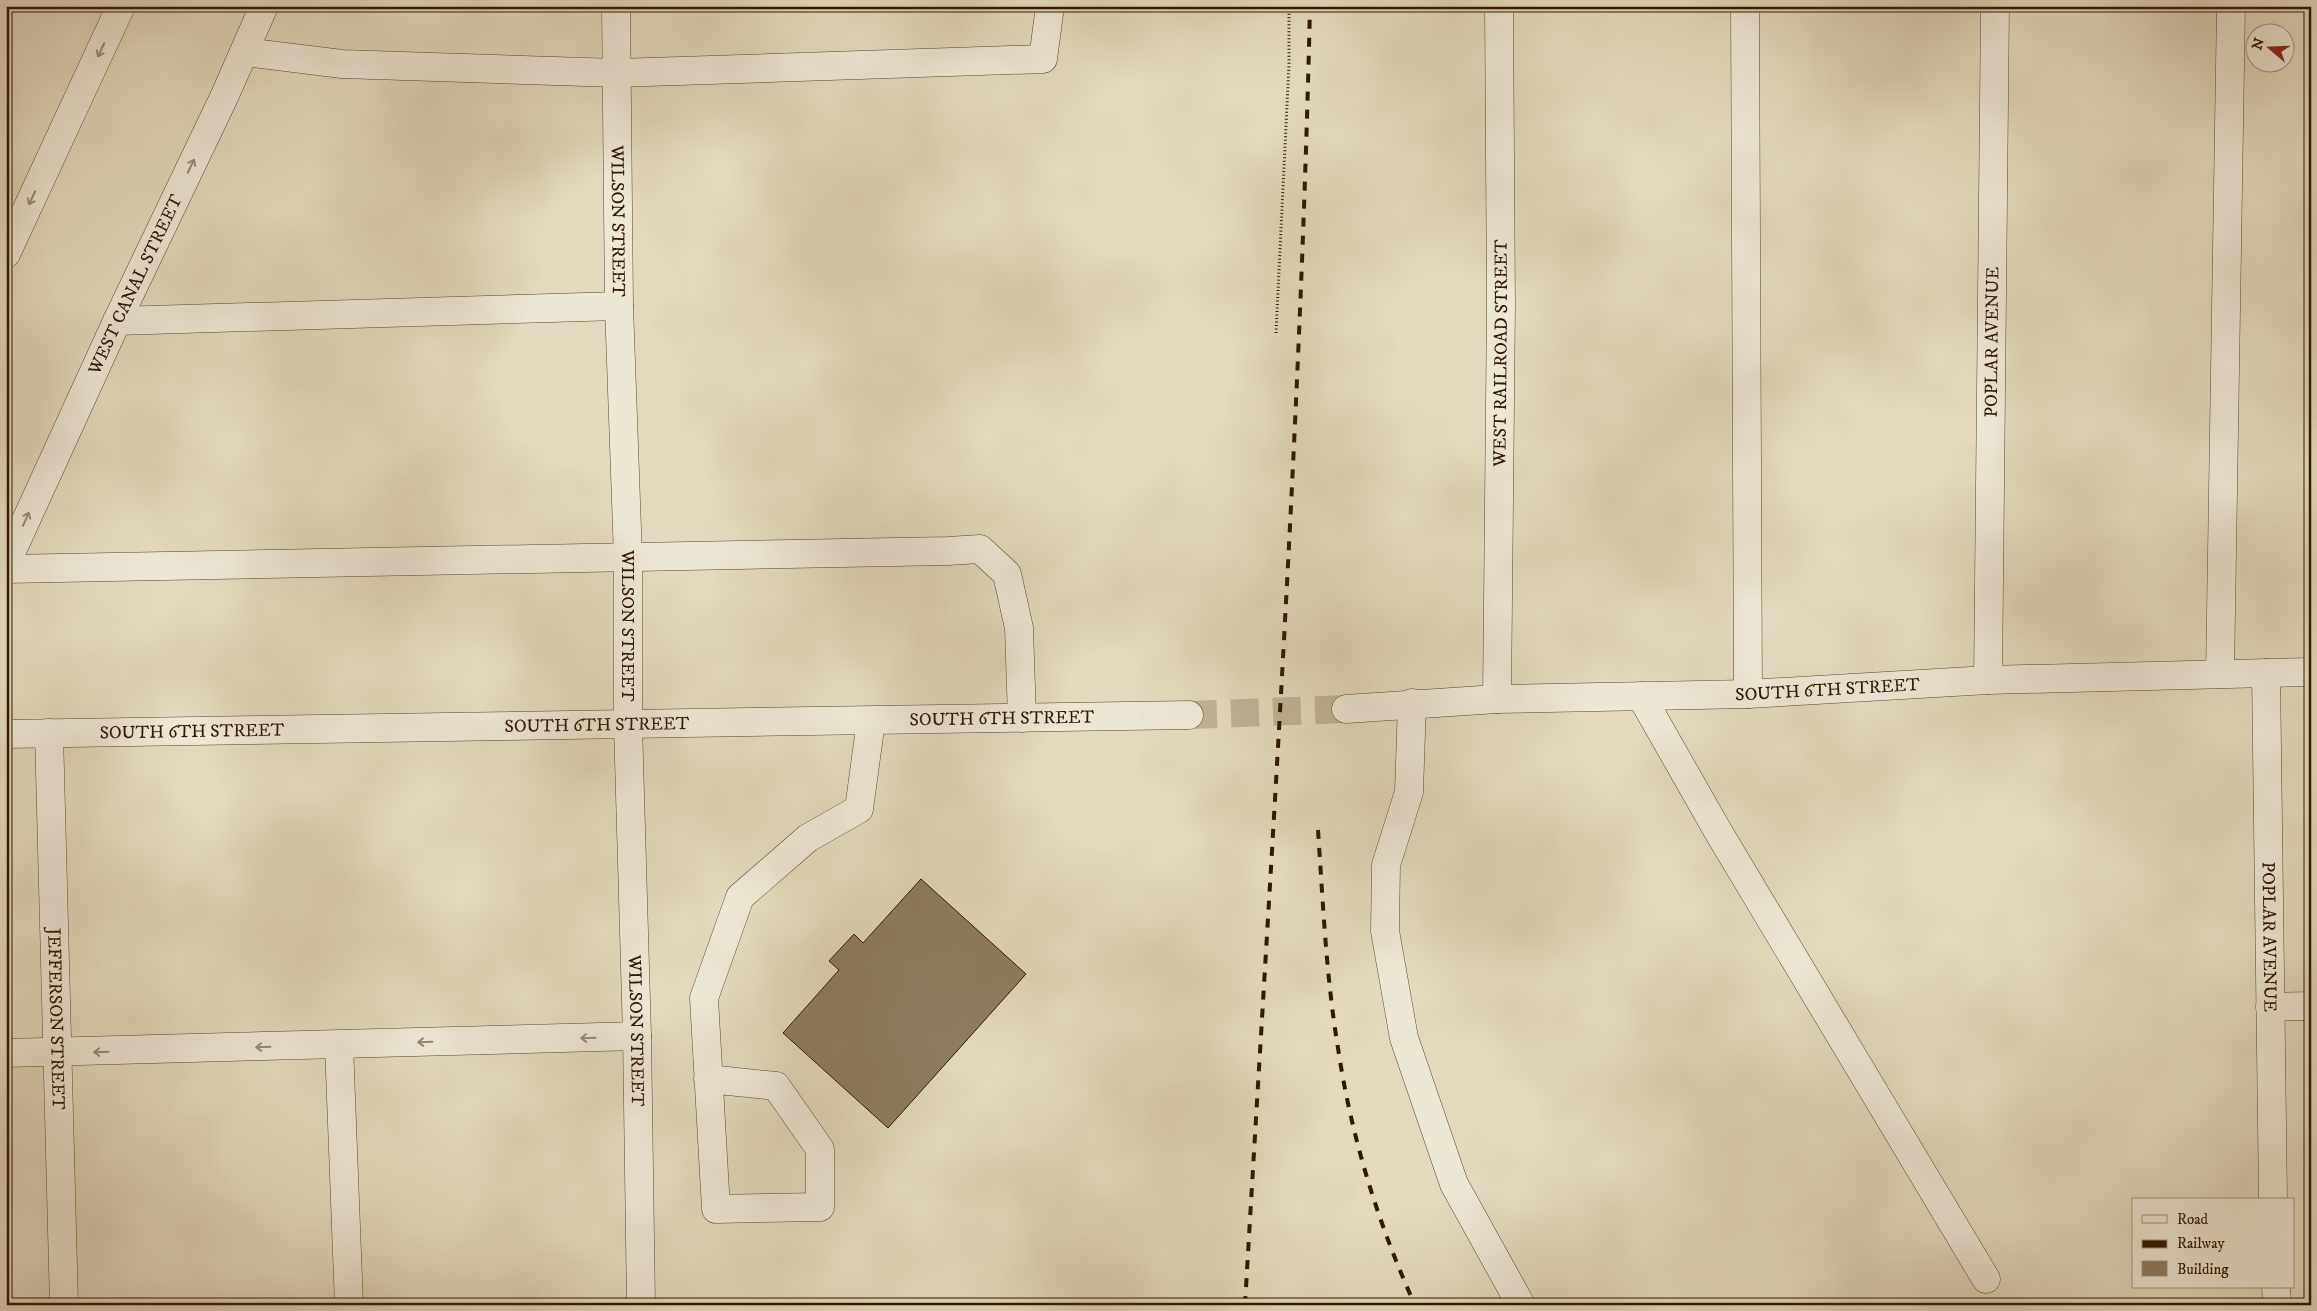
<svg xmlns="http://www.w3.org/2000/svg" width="2317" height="1311" viewBox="0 0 2317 1311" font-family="'IM FELL DW Pica',serif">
	<rect width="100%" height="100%" fill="#e2d9be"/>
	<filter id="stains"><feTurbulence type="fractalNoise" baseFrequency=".004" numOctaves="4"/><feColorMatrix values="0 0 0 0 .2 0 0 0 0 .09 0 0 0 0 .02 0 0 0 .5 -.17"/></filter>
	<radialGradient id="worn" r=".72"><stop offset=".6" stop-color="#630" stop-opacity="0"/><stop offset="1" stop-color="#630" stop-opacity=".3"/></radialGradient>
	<polygon fill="#8d7c63" stroke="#301800" points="921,879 1026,974 888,1128 783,1033 839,970 829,961 854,934 863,943"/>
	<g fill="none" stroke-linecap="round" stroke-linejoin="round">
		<polyline stroke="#beb298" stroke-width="28" stroke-dasharray="28 14" stroke-linecap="butt" points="1189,715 1346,709"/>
		<g stroke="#5c4830" stroke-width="29">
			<g id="minor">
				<path id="s1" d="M616 6 619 306 628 557V725L637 1036 641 1305"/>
				<polyline points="1745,6 1748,694"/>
				<polyline points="244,52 342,64 617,73 1043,59 1050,6"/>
				<polyline points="6,254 121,6"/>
				<polyline points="117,321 619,306"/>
				<path id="s2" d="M6 564 117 321 225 95 264 6"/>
				<polyline points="6,569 948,551 980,549 1007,574 1019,628 1022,718"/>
				<path id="s3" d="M2266 673 2273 1200"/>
				<polyline points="2220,674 2231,6"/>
				<path id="s4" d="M1988 680 1995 6"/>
				<polyline points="1641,696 1719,833 1986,1279"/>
				<path id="s5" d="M1497 699 1501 305 1499 6"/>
				<polyline points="1412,703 1409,792 1386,865 1385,931 1404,1038 1454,1184 1521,1305"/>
				<path id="s6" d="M1346 709 1497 699 1748 694 1988 680 2311 672"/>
				<path id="s7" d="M49 733 64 1305"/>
				<path id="s8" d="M6 734 1189 715"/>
				<polyline points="2270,1007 2311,1006"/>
				<polyline points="339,1045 349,1305"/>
				<polyline points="6,1053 637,1036"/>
				<polyline points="708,1079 776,1086 820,1149 820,1207 716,1209 704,998 740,897 808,838 859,809 871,721"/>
				<polyline points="2276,1287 2277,1305"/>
			</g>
		</g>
		<polyline stroke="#301800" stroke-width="3" stroke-dasharray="1 2.5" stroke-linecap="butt" points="1276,333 1289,64 1289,6"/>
		<use href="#minor" stroke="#ece6d5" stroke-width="28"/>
		<g stroke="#301800" stroke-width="4" stroke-dasharray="9 9" stroke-linecap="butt">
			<path d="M1318 830C1323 902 1326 976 1338 1048 1351 1136 1378 1224 1415 1305"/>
			<path d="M1245 1305C1270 872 1300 439 1310 6"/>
		</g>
	</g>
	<defs><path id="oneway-shaft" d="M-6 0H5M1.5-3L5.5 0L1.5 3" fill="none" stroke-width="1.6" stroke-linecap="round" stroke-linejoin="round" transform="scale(1.25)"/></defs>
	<g stroke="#978975">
		<use href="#oneway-shaft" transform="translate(101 50) rotate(115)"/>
		<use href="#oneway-shaft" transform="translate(191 166) rotate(-64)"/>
		<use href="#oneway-shaft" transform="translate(32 198) rotate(115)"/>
		<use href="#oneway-shaft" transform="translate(26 519) rotate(-66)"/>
		<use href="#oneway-shaft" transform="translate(588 1038) rotate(178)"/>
		<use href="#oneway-shaft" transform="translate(425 1042) rotate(178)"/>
		<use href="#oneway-shaft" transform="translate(263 1047) rotate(178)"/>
		<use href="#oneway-shaft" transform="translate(101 1052) rotate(178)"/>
	</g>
	<g text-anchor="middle" stroke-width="5" stroke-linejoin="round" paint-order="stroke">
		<g font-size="18" fill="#301800" stroke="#ece6d5">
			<text dy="6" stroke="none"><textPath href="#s1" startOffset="215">WILSON STREET</textPath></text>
			<text dy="6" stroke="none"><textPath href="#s2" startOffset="308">WEST CANAL STREET</textPath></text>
			<text dy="6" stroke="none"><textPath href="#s4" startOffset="338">POPLAR AVENUE</textPath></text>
			<text dy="6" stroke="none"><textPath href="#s5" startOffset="346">WEST RAILROAD STREET</textPath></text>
			<text dy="6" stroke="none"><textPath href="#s1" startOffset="620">WILSON STREET</textPath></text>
			<text dy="6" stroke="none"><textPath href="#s6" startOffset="482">SOUTH 6TH STREET</textPath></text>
			<text dy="6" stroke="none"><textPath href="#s8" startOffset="996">SOUTH 6TH STREET</textPath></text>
			<text dy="6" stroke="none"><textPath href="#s8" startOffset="591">SOUTH 6TH STREET</textPath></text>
			<text dy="6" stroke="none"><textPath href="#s8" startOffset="186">SOUTH 6TH STREET</textPath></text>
			<text dy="6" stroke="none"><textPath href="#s3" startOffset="264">POPLAR AVENUE</textPath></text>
			<text dy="6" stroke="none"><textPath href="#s7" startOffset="286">JEFFERSON STREET</textPath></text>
			<text dy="6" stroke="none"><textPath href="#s1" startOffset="1025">WILSON STREET</textPath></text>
		</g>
	</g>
	<rect width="2317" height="1311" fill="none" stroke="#e2d9be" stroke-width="25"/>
	<rect x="8" y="8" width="2302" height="1296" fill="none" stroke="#301800" stroke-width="2.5"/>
	<rect x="12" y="12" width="2292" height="1286" fill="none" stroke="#301800"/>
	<rect x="2132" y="1198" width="162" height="90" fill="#ece6d5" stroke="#a19480"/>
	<rect x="2142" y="1215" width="25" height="8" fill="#ece6d5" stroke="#a19480"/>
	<text x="2177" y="1224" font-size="15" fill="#301800">Road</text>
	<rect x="2142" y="1240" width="25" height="8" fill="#301800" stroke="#a19480"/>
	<text x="2177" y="1248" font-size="15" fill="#301800">Railway</text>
	<rect x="2142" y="1261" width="25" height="15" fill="#8d7c63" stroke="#a19480"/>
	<text x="2177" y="1274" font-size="15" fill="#301800">Building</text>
	<g transform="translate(2270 48) rotate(289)"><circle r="24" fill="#ece6d5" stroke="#a19480"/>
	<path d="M0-4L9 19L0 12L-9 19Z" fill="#8f2418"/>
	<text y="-8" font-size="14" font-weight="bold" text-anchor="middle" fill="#301800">N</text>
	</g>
	<rect width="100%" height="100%" filter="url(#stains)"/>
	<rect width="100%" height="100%" fill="url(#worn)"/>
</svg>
